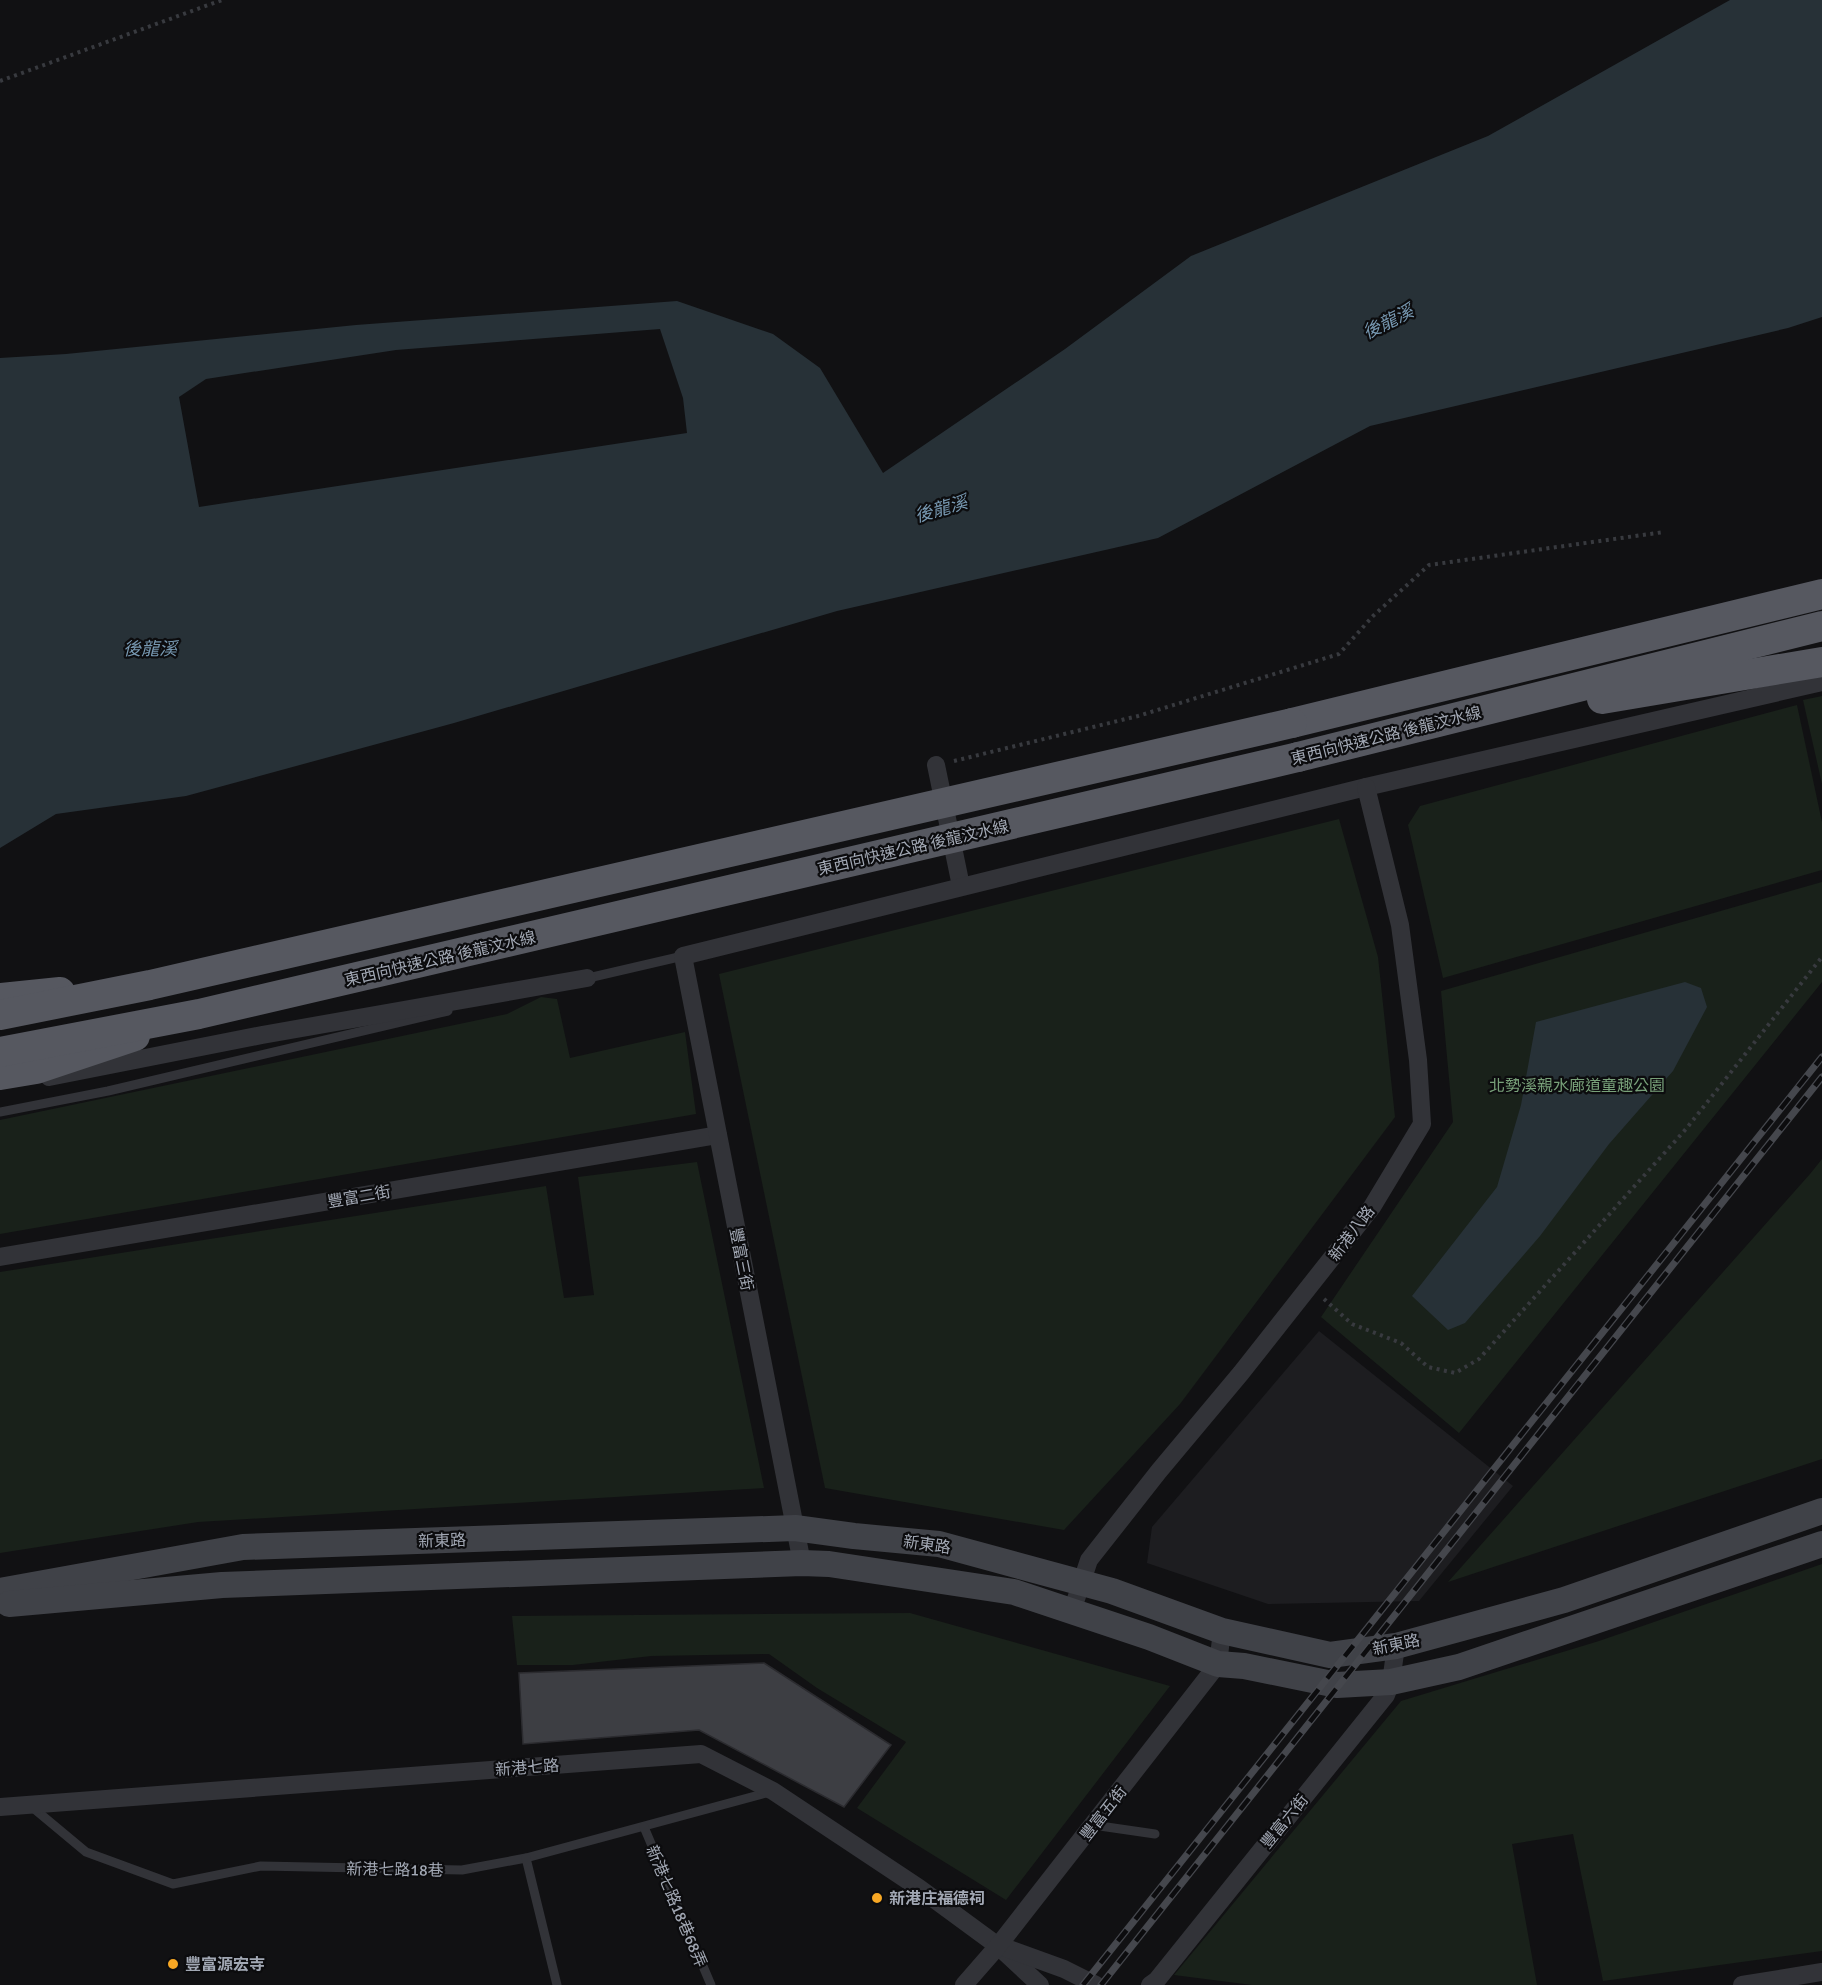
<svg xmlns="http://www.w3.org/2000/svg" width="1822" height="1985" viewBox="0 0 1822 1985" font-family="Signika,'Noto Sans TC',sans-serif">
	<rect width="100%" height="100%" fill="#111113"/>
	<polygon fill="#1d1d20" points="1319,1331 1513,1486 1419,1601 1268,1604 1147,1563 1152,1527"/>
	<g fill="#19211a">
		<polygon points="1822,696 1822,784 1803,700"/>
		<polygon points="1797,705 1822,822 1822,870 1443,978 1408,825 1420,806"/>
		<polygon points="1339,819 1378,957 1395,1117 1180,1404 1064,1530 825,1488 719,974"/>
		<polygon points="1822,882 1822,982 1459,1433 1321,1317 1453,1122 1441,991"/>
		<polygon points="541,997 557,999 570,1058 685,1032 696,1114 0,1234 0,1120 507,1014"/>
		<polygon points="1822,1159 1822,1459 1448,1582 1810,1174"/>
		<polygon points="697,1162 764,1488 198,1522 0,1553 0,1272 546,1186 564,1298 594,1295 578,1177"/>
		<polygon points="1822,1564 1822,1951 1603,1981 1573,1834 1512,1844 1537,1985 1252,1985 1174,1975 1401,1701 1599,1641"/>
		<polygon points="910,1613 1170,1686 1006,1900 857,1808 906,1742 817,1688 769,1654 651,1656 573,1665 517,1665 512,1616"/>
	</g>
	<g fill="#273137" fill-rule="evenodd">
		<path d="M1730 0H1822V317L1788 328 1370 426 1158 538 837 611 454 723 186 796 56 814 0 848V358L66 354 356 325 677 301 773 334 820 368 883 473 1065 349 1191 256 1488 136ZM660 329 683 398 687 433 199 507 179 397 206 379 396 350Z"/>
		<polygon points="1685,982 1701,988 1707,1007 1673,1071 1609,1144 1540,1236 1465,1323 1448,1330 1412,1296 1497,1187 1521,1105 1536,1022"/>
	</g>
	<polygon fill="#3d3e43" stroke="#2b2b2f" stroke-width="1.5" points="764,1663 891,1745 844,1807 699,1730 523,1744 519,1673"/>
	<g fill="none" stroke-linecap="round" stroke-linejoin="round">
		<g stroke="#383a3f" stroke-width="4" stroke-dasharray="3 4.5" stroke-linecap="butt">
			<polyline points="0,81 222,0"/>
			<polyline points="954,761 1138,716 1339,654 1373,616 1429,565 1664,532"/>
			<polyline points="1324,1299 1352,1324 1401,1343 1428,1367 1455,1373 1479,1359 1686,1129 1822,957"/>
		</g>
		<g stroke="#323338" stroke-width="9">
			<polyline points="584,979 683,956"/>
			<polyline points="0,1112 108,1091 448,1011"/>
			<polyline points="32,1807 86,1852 173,1884 261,1866 462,1870 526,1858 770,1792"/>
			<polyline points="1093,1825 1155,1834"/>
			<polyline points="644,1827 711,1985"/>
			<polyline points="526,1858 557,1985"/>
		</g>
		<g stroke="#323338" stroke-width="18">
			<polyline points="936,765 961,886"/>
			<polyline points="49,1077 262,1035 587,978"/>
			<polyline points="0,1257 718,1135"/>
			<polyline points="802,1563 683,956 1366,787 1822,682"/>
			<polyline points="1072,1611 1089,1560 1159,1471 1241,1373 1372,1207 1422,1124 1418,1060 1400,925 1366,787"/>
			<polyline points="0,1807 701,1754 773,1791 919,1888 998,1946 1040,1985"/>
			<polyline points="1006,1948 1064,1969 1096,1985"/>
			<polyline points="964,1985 998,1946 1218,1664 1222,1631"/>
			<polyline points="1150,1985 1157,1980 1386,1695 1391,1682 1396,1646"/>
			<polyline points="1742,1985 1822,1972"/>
		</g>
		<g stroke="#404248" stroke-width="26">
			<polyline points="0,1591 243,1547 795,1528 854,1536 939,1544 1112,1591 1222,1631 1330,1655 1396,1646 1564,1600 1822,1511"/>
			<polyline points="9,1604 222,1585 802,1563 829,1564 1014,1592 1149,1637 1218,1664 1244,1666 1337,1685 1391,1682 1459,1667 1822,1544"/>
		</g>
		<g stroke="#565860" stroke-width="30">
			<polyline points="1602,699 1822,662"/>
			<polyline points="1292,723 1822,594"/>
			<polyline points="1298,757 1822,626"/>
			<polyline points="0,998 60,992"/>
			<polyline points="0,1075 36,1069 135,1036"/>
		</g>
		<g stroke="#45474d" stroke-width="7">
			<g id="rail">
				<polyline points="1083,1985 1822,1057"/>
				<polyline points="1101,1985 1822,1077"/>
			</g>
		</g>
		<use href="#rail" stroke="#0c0c0e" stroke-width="4.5" stroke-dasharray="14" stroke-linecap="butt"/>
		<g stroke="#565860" stroke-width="30">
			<polyline points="0,1015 150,985 1292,723"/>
			<polyline points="0,1052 199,1014 1298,757"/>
		</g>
	</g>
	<g fill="#f7a724" stroke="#0c0c0e" stroke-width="2">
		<circle cx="877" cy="1898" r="6"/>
		<circle cx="173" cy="1964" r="6"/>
	</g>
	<g text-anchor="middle" stroke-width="4.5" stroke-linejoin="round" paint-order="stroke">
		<g font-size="16" fill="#a2a8b4" stroke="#0c0c0e">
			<text transform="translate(1386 735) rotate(-14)" y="6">東西向快速公路 後龍汶水線</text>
			<text transform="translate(913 847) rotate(-13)" y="6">東西向快速公路 後龍汶水線</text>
			<text transform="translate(440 958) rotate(-13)" y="6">東西向快速公路 後龍汶水線</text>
			<text transform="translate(359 1196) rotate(-10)" y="6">豐富二街</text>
			<text transform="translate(1351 1233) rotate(-53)" y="6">新港八路</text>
			<text transform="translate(742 1259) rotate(79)" y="6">豐富三街</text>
			<text transform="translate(442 1540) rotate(-2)" y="6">新東路</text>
			<text transform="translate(927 1544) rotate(8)" y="6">新東路</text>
			<text transform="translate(1396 1644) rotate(-12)" y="6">新東路</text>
			<text transform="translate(527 1767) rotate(-4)" y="6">新港七路</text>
			<text transform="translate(1103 1813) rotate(-52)" y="6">豐富五街</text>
			<text transform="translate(1284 1821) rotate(-51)" y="6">豐富六街</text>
			<text transform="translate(395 1869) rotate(1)" y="6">新港七路18巷</text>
			<text transform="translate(677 1906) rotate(67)" y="6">新港七路18巷68弄</text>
		</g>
		<g font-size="16" fill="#78a079" stroke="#0c0c0e">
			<text x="1577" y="1091">北勢溪親水廊道童趣公園</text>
		</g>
		<g font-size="16" font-weight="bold" fill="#a2a8b4" stroke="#0c0c0e" text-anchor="start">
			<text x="889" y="1904">新港庄福德祠</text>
			<text x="185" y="1970">豐富源宏寺</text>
		</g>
		<g font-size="18" font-style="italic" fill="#7798b1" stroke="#0c0c0e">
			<text transform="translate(1388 322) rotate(-27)" y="6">後龍溪</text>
			<text transform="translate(941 509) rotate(-16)" y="6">後龍溪</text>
			<text x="150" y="655">後龍溪</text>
		</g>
	</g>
</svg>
